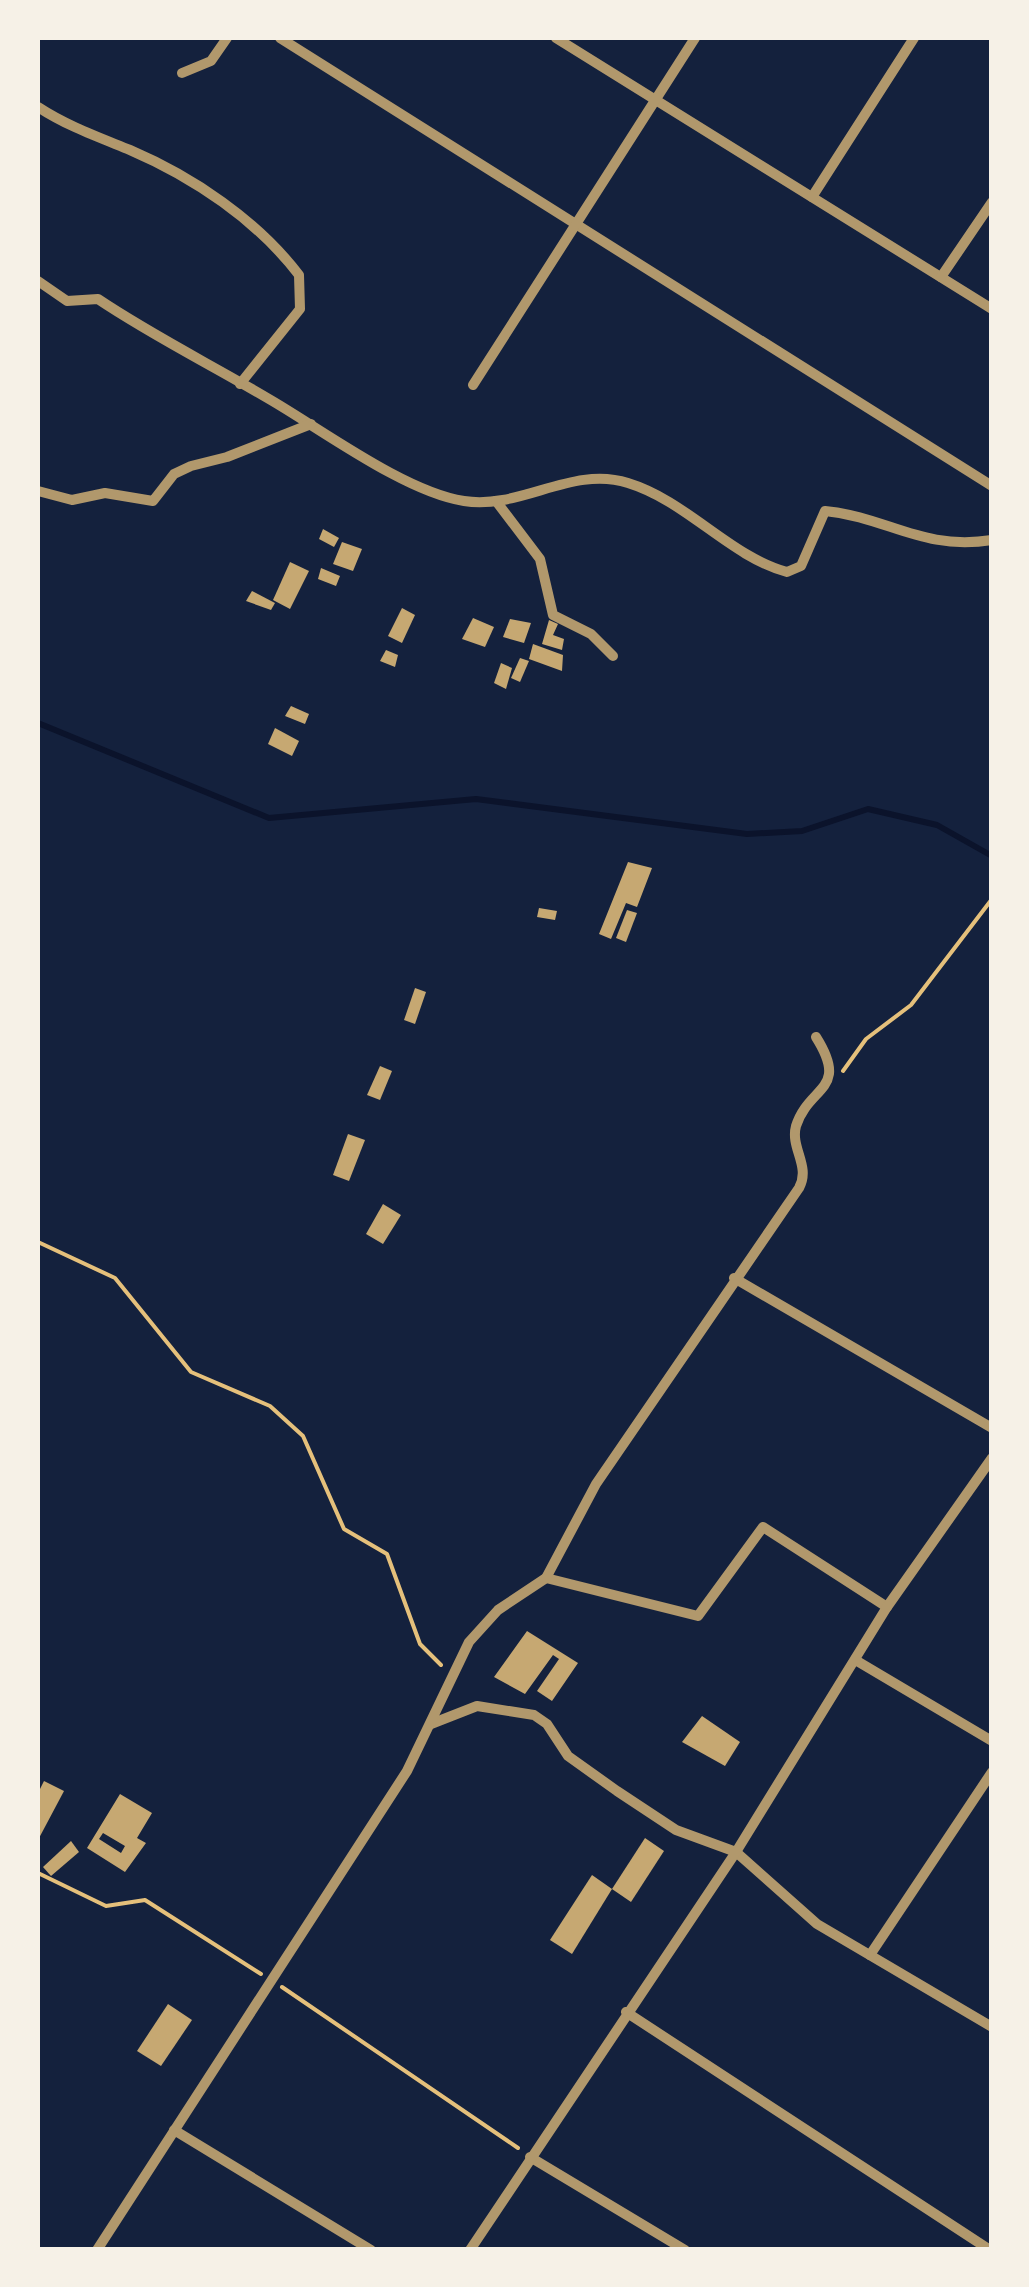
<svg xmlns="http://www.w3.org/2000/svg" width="1029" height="2287" viewBox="0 0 1029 2287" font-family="Literata,serif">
	<rect width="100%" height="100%" fill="#14213d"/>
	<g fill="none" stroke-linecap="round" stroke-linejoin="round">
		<polyline stroke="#0b132b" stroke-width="6" points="38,723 269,818 476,799 747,834 802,831 868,809 937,825 992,856"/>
	</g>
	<g fill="#c6a872" fill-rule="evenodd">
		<polygon points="323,529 339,538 334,547 319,539"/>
		<polygon points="342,542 362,549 353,571 333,564"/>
		<polygon points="290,562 309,571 290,609 273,600"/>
		<polygon points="321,568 340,576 336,586 318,579"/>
		<polygon points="252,591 275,603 271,610 246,601"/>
		<polygon points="402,608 415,615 402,643 388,636"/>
		<polygon points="473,618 494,627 485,647 462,639"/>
		<polygon points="510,619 531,623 524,643 503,637"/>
		<polygon points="549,620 558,624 553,635 564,639 562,650 542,644"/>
		<polygon points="533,644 563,655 562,671 529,659"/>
		<polygon points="386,650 398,655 395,667 380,661"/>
		<polygon points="520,658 529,661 520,682 511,678"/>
		<polygon points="501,663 512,668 506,689 494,683"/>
		<polygon points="291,706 309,714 305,724 285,716"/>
		<polygon points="275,728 299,741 292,756 268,744"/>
		<polygon points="628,862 652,868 637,907 626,903 611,939 599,934"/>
		<polygon points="539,908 557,911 555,920 537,917"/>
		<polygon points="627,910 637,913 626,942 616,938"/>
		<polygon points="415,988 426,992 415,1024 404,1020"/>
		<polygon points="380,1066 392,1071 380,1100 367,1095"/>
		<polygon points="348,1134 365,1140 349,1181 333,1175"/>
		<polygon points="383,1204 401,1215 383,1244 366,1234"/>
		<polygon points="527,1631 578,1663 552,1701 537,1691 559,1659 553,1655 525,1694 494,1677"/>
		<polygon points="702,1716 740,1742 725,1766 682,1742"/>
		<polygon points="44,1781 64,1791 38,1840 38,1793"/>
		<path d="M120 1794 152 1813 137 1838 146 1843 125 1872 87 1848ZM103 1833 125 1846 121 1853 99 1839Z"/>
		<polygon points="645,1838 664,1851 631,1902 612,1889"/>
		<polygon points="71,1841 79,1852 51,1876 43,1867"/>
		<polygon points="592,1875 612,1889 572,1954 550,1940"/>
		<polygon points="168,2004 192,2020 161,2066 137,2051"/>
	</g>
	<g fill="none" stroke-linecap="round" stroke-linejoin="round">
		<g stroke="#e5c07b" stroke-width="4">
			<polyline points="843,1071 866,1039 911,1005 992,899"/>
			<polyline points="38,1242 115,1278 191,1372 270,1406 303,1436 344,1529 387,1554 420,1644 441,1665"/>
			<polyline points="38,1873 106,1906 145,1900 261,1974"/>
			<polyline points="282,1987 518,2148"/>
		</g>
		<g stroke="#b1986c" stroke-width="10">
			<polyline points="280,38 992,486"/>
			<polyline points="556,38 992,309"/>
			<polyline points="182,73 211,61 227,38"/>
			<path d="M38 107C67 126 98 137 130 150 193 177 257 220 299 275L300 309 240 384"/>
			<polyline points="812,197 914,38"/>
			<polyline points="941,277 992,202"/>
			<path d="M38 281 67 301 98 299C153 336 212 365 269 399 321 429 405 492 464 501 521 510 572 465 628 483 687 501 729 556 787 572L801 566 825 511C888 517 921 551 992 540"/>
			<polyline points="473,385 695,38"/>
			<polyline points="38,491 72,500 105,493 153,501 174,474 191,466 227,457 311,424"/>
			<polyline points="496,501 540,559 553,615 591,634 613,656"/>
			<polyline points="734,1278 992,1428"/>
			<polyline points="546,1578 698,1616 763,1527 887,1607"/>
			<polyline points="857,1661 992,1741"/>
			<polyline points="431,1724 477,1706 534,1715 547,1724 568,1756 617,1791 676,1830 736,1852 817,1924 992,2027"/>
			<polyline points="870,1955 992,1772"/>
			<polyline points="626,2012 990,2250"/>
			<polyline points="174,2130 371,2250"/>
			<polyline points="530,2157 685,2250"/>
			<path d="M97 2250 407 1771 469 1642 498 1610 546 1578 596 1484 799 1188C811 1166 790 1148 796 1126 809 1085 850 1091 816 1037"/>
			<polyline points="470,2250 736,1852 887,1607 992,1458"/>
		</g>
	</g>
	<rect width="1029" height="2287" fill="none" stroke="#f6f1e7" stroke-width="80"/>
</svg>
